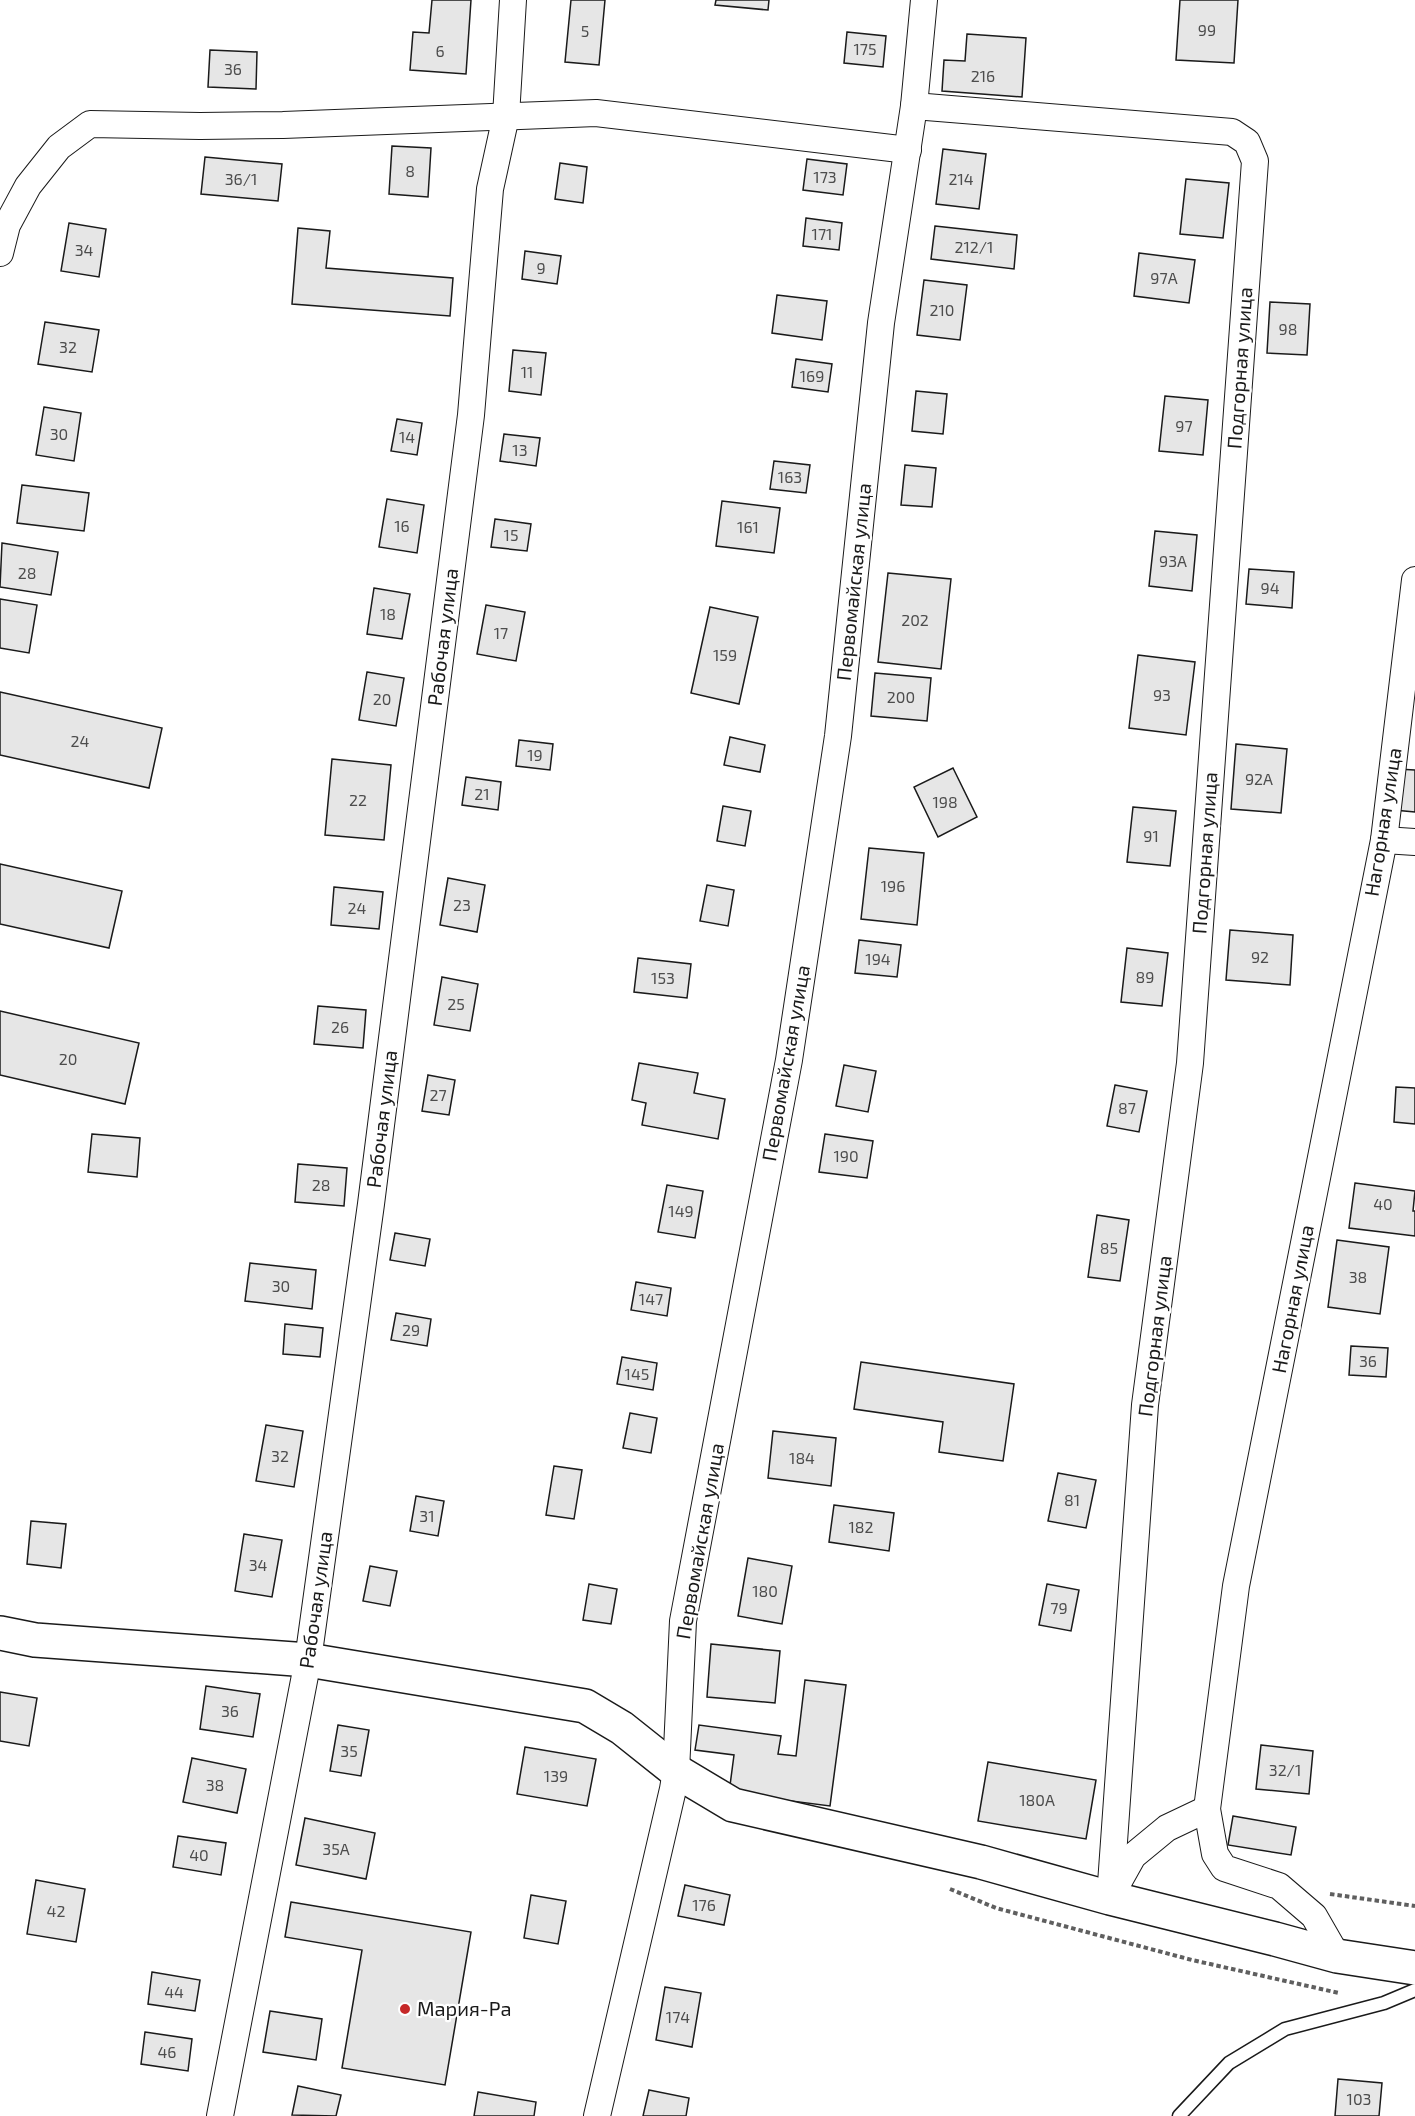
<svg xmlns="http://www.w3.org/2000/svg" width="1415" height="2116" viewBox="0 0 1415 2116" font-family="'Exo 2',sans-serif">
	<rect width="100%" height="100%" fill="#fff"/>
	<g fill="#e6e6e6" stroke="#1a1a1a" stroke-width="1.5">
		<polygon points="432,0 471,0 466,74 410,70 413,32 429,33"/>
		<polygon points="571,0 605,0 599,65 565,62"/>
		<polygon points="716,0 769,0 768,10 715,5"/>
		<polygon points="1180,0 1238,0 1234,63 1176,60"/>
		<polygon points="847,32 886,36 883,67 844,63"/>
		<polygon points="967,34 1026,38 1022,97 942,91 944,60 965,61"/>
		<polygon points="210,50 257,52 256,89 208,87"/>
		<polygon points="392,146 431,148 428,197 389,194"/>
		<polygon points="943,149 986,154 979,209 936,204"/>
		<polygon points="205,157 282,164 278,201 201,194"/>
		<polygon points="807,159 847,164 843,195 803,190"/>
		<polygon points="560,163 587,167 583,203 555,199"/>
		<polygon points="1186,179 1229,183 1223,238 1180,234"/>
		<polygon points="806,218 842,223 839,250 803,246"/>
		<polygon points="69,223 106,229 99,277 61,271"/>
		<polygon points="935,226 1017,235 1014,269 931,259"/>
		<polygon points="298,228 330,231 326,268 453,278 450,316 292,304"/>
		<polygon points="525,251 561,256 557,284 522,279"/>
		<polygon points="1139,253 1195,260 1189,303 1134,296"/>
		<polygon points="924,280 967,285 960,340 917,335"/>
		<polygon points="777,295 827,301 822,340 772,333"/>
		<polygon points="1270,302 1310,304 1307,355 1267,353"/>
		<polygon points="45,322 99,330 92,372 38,364"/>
		<polygon points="513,350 546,353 541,395 509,391"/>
		<polygon points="796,359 832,364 828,392 792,387"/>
		<polygon points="916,391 947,394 943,434 912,431"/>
		<polygon points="1165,396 1208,400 1203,455 1159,451"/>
		<polygon points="44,407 81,413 74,461 36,455"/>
		<polygon points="397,419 422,423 417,455 391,451"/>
		<polygon points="504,434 540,438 536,466 500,461"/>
		<polygon points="774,461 810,465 806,493 770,489"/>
		<polygon points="905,465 936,468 932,507 901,505"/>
		<polygon points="22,485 89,493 84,531 17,523"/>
		<polygon points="387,499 424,505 417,553 379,547"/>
		<polygon points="722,501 780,508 774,553 716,546"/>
		<polygon points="495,519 531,524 527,551 491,547"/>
		<polygon points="1155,531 1197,535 1192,591 1149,586"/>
		<polygon points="2,543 58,552 51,595 0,587"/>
		<polygon points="1249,569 1294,572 1292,608 1246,604"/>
		<polygon points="888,573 951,579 941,669 878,662"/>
		<polygon points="374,588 410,594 402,639 367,634"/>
		<polygon points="0,599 37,605 29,653 0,648"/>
		<polygon points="486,605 525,612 516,661 477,654"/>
		<polygon points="710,607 758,617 739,704 691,693"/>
		<polygon points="1138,655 1195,662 1186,735 1129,728"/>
		<polygon points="367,672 404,678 396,726 359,720"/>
		<polygon points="875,673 931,678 927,721 871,716"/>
		<polygon points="0,692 162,728 149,788 0,755"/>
		<polygon points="730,737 765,745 760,772 724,765"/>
		<polygon points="519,740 553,744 550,770 516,766"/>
		<polygon points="1236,744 1287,749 1281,813 1231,809"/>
		<polygon points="332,759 391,765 384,840 325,835"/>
		<polygon points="953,768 977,817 938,837 914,787"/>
		<polygon points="1397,769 1415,770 1415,812 1394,810"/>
		<polygon points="466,777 501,782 498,810 462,805"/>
		<polygon points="723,806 751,811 745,846 717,841"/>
		<polygon points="1133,807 1176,811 1170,866 1127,862"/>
		<polygon points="869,848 924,853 917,925 861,919"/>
		<polygon points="0,864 122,891 109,948 0,924"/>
		<polygon points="448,878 485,885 477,932 440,925"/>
		<polygon points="707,885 734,890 728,926 700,921"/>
		<polygon points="334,887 383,892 379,929 331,925"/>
		<polygon points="1230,930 1293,935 1290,985 1226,980"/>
		<polygon points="859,940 901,945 897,977 855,973"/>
		<polygon points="1127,948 1168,953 1162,1006 1121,1002"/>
		<polygon points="638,958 691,964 687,998 634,992"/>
		<polygon points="442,977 478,984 470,1031 434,1025"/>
		<polygon points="318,1006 366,1010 363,1048 314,1044"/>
		<polygon points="0,1011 139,1043 125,1104 0,1075"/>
		<polygon points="639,1063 698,1073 694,1093 725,1099 718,1139 642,1125 646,1103 632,1100"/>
		<polygon points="844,1065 876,1071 868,1112 836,1106"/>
		<polygon points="428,1075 455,1080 449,1115 422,1111"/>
		<polygon points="1115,1085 1147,1091 1139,1132 1107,1126"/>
		<polygon points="1396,1087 1415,1088 1415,1124 1394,1122"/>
		<polygon points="92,1134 140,1138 137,1177 88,1172"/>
		<polygon points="825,1134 873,1141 867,1178 819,1172"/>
		<polygon points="298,1164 347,1168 344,1206 295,1202"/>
		<polygon points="1355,1183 1415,1191 1413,1211 1415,1211 1415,1236 1349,1228"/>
		<polygon points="667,1185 703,1191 695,1238 658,1232"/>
		<polygon points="1097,1215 1129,1220 1120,1281 1088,1277"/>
		<polygon points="395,1233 430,1239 425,1266 390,1260"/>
		<polygon points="1337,1240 1389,1247 1380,1314 1328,1307"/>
		<polygon points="250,1263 316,1270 312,1309 245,1301"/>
		<polygon points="636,1282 671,1288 667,1316 631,1310"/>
		<polygon points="396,1313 431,1319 427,1346 391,1340"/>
		<polygon points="285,1324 323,1328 320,1357 283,1354"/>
		<polygon points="1351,1346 1388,1348 1386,1377 1349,1375"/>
		<polygon points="622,1357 657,1363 653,1390 617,1384"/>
		<polygon points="861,1362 1014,1384 1003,1461 939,1452 943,1422 854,1409"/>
		<polygon points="630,1413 657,1418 651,1453 623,1448"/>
		<polygon points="266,1425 303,1431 294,1487 256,1481"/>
		<polygon points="773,1431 836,1438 831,1486 768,1478"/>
		<polygon points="554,1466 582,1470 574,1519 546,1515"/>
		<polygon points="1058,1473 1096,1480 1086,1528 1048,1521"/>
		<polygon points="416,1496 444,1501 438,1536 410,1531"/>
		<polygon points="834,1505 894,1513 889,1551 829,1542"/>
		<polygon points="31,1521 66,1524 61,1568 27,1564"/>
		<polygon points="244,1534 282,1540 272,1597 235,1591"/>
		<polygon points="748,1558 792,1566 782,1624 738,1616"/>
		<polygon points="370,1566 397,1571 390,1606 363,1601"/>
		<polygon points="589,1584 617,1589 611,1624 583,1620"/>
		<polygon points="1047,1584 1079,1590 1071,1631 1039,1625"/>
		<polygon points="711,1644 780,1651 775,1703 707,1697"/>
		<polygon points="805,1680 846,1685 830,1806 729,1793 734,1755 695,1750 699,1725 781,1736 778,1754 796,1756"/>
		<polygon points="206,1686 260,1694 253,1737 200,1729"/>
		<polygon points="0,1692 37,1698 29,1746 0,1741"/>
		<polygon points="338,1725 369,1730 361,1776 330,1771"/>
		<polygon points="1261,1745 1313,1751 1309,1794 1256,1789"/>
		<polygon points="525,1747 596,1759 587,1806 517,1794"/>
		<polygon points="192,1758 246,1769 237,1813 183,1802"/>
		<polygon points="988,1762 1096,1780 1086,1839 978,1821"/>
		<polygon points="1233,1816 1296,1827 1291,1855 1228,1845"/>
		<polygon points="305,1818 375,1833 366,1879 296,1865"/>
		<polygon points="178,1836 226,1843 221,1875 173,1867"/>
		<polygon points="36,1880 85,1889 76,1942 27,1934"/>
		<polygon points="685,1885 730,1895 724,1925 678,1916"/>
		<polygon points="531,1895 566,1901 558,1944 524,1938"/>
		<polygon points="291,1902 471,1932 445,2085 342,2068 362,1950 285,1937"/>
		<polygon points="152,1972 200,1980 195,2011 148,2004"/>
		<polygon points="665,1987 701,1993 692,2047 656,2040"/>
		<polygon points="270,2011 322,2019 316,2060 263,2052"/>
		<polygon points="145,2032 192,2039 188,2071 141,2064"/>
		<polygon points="1338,2079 1382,2083 1379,2116 1335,2116"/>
		<polygon points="298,2086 341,2095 336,2116 292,2115"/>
		<polygon points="649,2090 689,2098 686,2116 643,2116"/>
		<polygon points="478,2092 536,2102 534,2116 474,2116"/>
	</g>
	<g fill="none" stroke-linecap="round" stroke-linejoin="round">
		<g stroke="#1a1a1a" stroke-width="15">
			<polyline id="lane" points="1179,2116 1229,2063 1285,2029 1384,2003 1415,1990"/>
		</g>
		<g stroke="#1a1a1a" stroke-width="28">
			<g id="street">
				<polyline points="914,106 1232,132 1247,142 1255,161 1190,1063 1145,1405 1110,1898"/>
				<polyline points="0,253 7,225 28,186 59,147 90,124 200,126 283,125 596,113 908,150"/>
				<polyline points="1384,840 1415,842"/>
				<polyline points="1114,1890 1133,1856 1167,1828 1207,1809"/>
				<polyline points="1337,1956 1314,1916 1279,1886 1224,1868 1215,1854 1207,1809 1236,1586 1384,840 1415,580"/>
				<polyline points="220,2116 308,1660 371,1204 471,415 490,189 506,116 513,0"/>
				<polyline points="597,2116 673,1789 676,1771 683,1621 789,1060 838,736 881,323 914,106 924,0"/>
			</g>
		</g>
		<g stroke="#1a1a1a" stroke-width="36">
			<polyline id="secondary" points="0,1633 35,1640 308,1660 585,1706 622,1728 676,1771 733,1805 981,1862 1110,1898 1275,1939 1337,1956 1415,1968"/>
		</g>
		<g stroke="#5f5f5f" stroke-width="4" stroke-dasharray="4.5 3" stroke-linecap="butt">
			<polyline points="950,1889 996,1908 1192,1960 1339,1993"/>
			<polyline points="1330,1894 1415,1906"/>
		</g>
		<use href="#lane" stroke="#fff" stroke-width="12"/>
		<use href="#street" stroke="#fff" stroke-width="26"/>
		<use href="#secondary" stroke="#fff" stroke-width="33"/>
	</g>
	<circle fill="#c62828" stroke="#fff" stroke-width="2" cx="405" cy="2009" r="6"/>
	<g text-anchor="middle" stroke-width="4.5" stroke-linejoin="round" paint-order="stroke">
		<g font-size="16" fill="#4d4d4d">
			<text x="1207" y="36">99</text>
			<text x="585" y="37">5</text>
			<text x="865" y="55">175</text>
			<text x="440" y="57">6</text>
			<text x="233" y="75">36</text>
			<text x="983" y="82">216</text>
			<text x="410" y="177">8</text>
			<text x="825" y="183">173</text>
			<text x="241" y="185">36/1</text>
			<text x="961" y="185">214</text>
			<text x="822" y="240">171</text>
			<text x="974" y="253">212/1</text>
			<text x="84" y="256">34</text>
			<text x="541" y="274">9</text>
			<text x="1164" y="284">97А</text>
			<text x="942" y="316">210</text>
			<text x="1288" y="335">98</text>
			<text x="68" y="353">32</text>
			<text x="527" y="378">11</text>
			<text x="812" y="382">169</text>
			<text x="1184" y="432">97</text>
			<text x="59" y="440">30</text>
			<text x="407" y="443">14</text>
			<text x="520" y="456">13</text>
			<text x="790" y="483">163</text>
			<text x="402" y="532">16</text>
			<text x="748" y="533">161</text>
			<text x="511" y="541">15</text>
			<text x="1173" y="567">93А</text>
			<text x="27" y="579">28</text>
			<text x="1270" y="594">94</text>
			<text x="388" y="620">18</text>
			<text x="915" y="626">202</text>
			<text x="501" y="639">17</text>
			<text x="725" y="661">159</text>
			<text x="1162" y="701">93</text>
			<text x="901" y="703">200</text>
			<text x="382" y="705">20</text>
			<text x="80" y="747">24</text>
			<text x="535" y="761">19</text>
			<text x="1259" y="785">92А</text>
			<text x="482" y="800">21</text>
			<text x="358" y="806">22</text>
			<text x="945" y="808">198</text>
			<text x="1151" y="842">91</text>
			<text x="893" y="892">196</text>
			<text x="462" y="911">23</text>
			<text x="357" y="914">24</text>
			<text x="1260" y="963">92</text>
			<text x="878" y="965">194</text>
			<text x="1145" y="983">89</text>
			<text x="663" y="984">153</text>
			<text x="456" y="1010">25</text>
			<text x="340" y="1033">26</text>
			<text x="68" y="1065">20</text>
			<text x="438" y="1101">27</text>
			<text x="1127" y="1114">87</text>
			<text x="846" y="1162">190</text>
			<text x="321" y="1191">28</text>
			<text x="1383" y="1210">40</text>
			<text x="681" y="1217">149</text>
			<text x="1109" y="1254">85</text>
			<text x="1358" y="1283">38</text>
			<text x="281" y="1292">30</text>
			<text x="651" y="1305">147</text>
			<text x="411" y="1336">29</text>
			<text x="1368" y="1367">36</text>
			<text x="637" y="1380">145</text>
			<text x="280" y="1462">32</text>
			<text x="802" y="1464">184</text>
			<text x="1072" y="1506">81</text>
			<text x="427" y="1522">31</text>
			<text x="861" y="1533">182</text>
			<text x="258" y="1571">34</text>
			<text x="765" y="1597">180</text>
			<text x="1059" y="1614">79</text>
			<text x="230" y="1717">36</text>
			<text x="349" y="1757">35</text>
			<text x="1285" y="1776">32/1</text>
			<text x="556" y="1782">139</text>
			<text x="215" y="1791">38</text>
			<text x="1037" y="1806">180А</text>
			<text x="336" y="1855">35А</text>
			<text x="199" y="1861">40</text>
			<text x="704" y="1911">176</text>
			<text x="56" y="1917">42</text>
			<text x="174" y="1998">44</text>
			<text x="678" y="2023">174</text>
			<text x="167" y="2058">46</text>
			<text x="1359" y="2105">103</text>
		</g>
		<g font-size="20" fill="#1a1a1a" stroke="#fff">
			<text transform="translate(1240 368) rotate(-86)" y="7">Подгорная улица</text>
			<text transform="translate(854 582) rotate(-84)" y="7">Первомайская улица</text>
			<text transform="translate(443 637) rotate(-83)" y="7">Рабочая улица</text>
			<text transform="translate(1383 822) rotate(-81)" y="7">Нагорная улица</text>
			<text transform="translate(1205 853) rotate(-86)" y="7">Подгорная улица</text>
			<text transform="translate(786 1063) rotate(-80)" y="7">Первомайская улица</text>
			<text transform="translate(382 1119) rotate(-83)" y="7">Рабочая улица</text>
			<text transform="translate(1293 1299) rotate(-79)" y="7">Нагорная улица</text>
			<text transform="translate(1155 1336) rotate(-83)" y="7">Подгорная улица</text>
			<text transform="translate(700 1541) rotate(-80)" y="7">Первомайская улица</text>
			<text transform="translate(316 1600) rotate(-82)" y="7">Рабочая улица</text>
		</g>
		<g font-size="20" fill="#1a1a1a" stroke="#fff" text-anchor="start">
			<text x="417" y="2016">Мария-Ра</text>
		</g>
	</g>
</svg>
